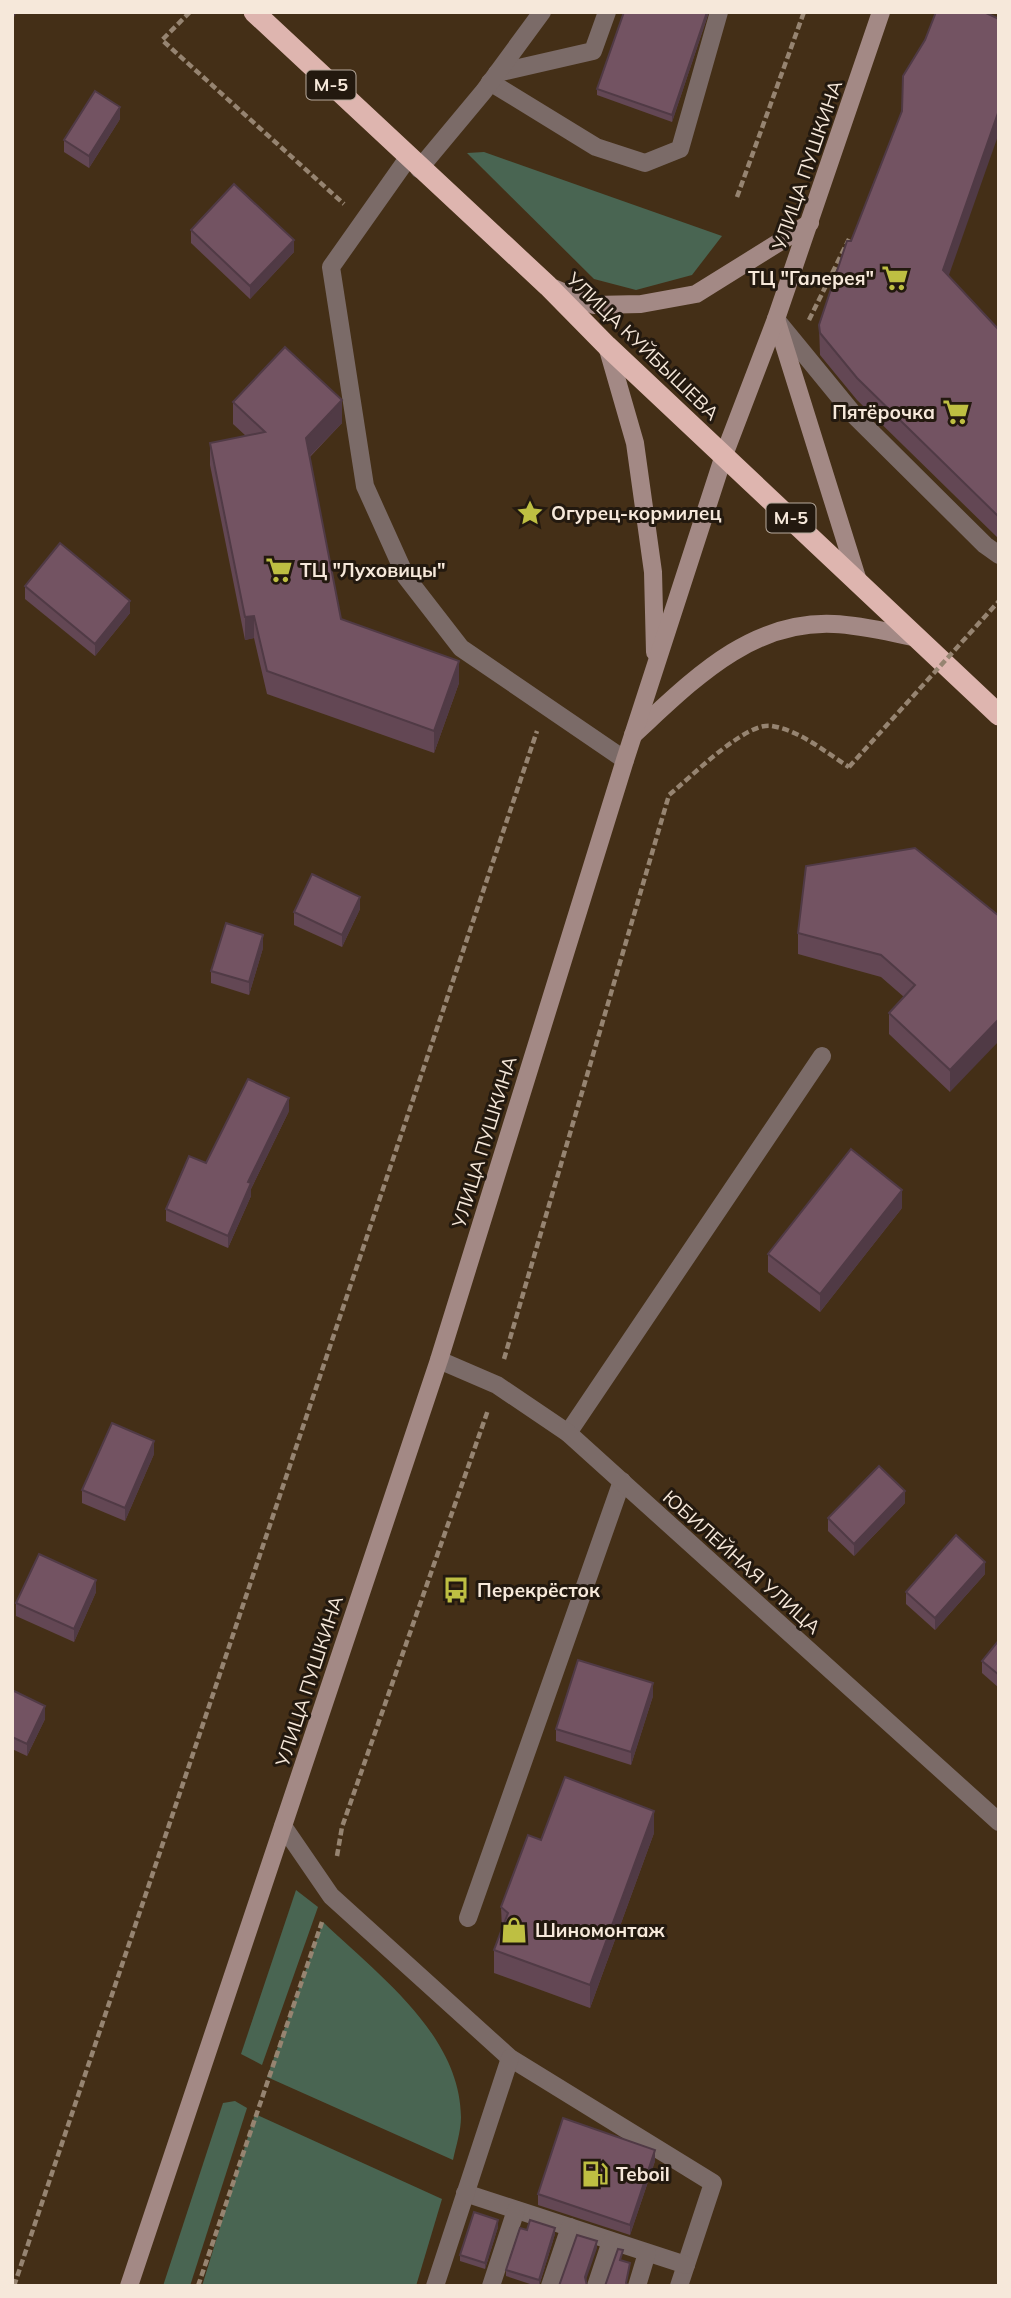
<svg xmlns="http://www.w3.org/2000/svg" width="1011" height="2298" viewBox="0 0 1011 2298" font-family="Mulish,sans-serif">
	<rect width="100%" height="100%" fill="#442f17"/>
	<g fill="#496552">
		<polygon points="484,152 722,236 692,275 636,290 594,279 467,153"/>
		<polygon points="296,1890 318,1907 262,2065 241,2054"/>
		<path d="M323 1922C377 1974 460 2034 461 2117 461 2131 456 2146 453 2160L267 2077Z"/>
		<polygon points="235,2101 247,2108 190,2286 163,2286 223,2103"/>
		<polygon points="255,2114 442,2199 416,2286 202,2286"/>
	</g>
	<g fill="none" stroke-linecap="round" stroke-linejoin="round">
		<g stroke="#968471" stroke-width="4.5" stroke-dasharray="7 3.5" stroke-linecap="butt">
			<polyline points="190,12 162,40 344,204"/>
			<polyline points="737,197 804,12"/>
			<polyline points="809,320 849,239"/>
			<path d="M504 1359 669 795C690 778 746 721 772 726 801 731 825 752 849 767"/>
			<polyline points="337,1856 342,1827 488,1410"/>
			<polyline points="14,2286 537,731"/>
			<polyline points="198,2286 322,1922"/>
		</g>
		<g stroke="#7b6b68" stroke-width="18">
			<polyline points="497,73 593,51 607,12"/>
			<polyline points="490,82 596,147 645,163 680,149 719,12"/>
			<polyline points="408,158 331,267 365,486 406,577 461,648 625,760"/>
			<polyline points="419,169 484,91 542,12"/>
			<polyline points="778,322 855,416 985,545 999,555"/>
			<polyline points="568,1433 822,1056"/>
			<polyline points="283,1826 331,1896 510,2058 713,2183 679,2286"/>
			<polyline points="468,1918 622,1481"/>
			<polyline points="465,2193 686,2265"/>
			<polyline points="435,2286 510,2058"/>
			<polyline points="491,2286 516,2210"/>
			<polyline points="550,2286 570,2227"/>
			<polyline points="596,2286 611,2241"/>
			<polyline points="637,2286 647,2253"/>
		</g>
		<polyline stroke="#7b6b68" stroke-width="18" points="439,1360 497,1385 568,1433 999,1822"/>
		<g stroke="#a38985" stroke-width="18">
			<polyline points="551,287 594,305 641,304 696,294 810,223"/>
			<polyline points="776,319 858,581"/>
			<polyline points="607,346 635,443 653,572 655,652"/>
			<path d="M633 735C691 682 749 620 834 624 862 625 892 633 919 638"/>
			<polyline points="129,2286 439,1360 625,760 724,455 776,319 881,12"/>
		</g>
		<polyline stroke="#deb5af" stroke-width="21" points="254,12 548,286 607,346 999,715"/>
		<polyline stroke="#968471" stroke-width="4.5" stroke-dasharray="7 3.5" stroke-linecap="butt" points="849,767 999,601"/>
	</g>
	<g fill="#634754">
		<polygon points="709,12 672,122 597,95 597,89"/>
		<polygon points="902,111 949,276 999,330 999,539 857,400 820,355 819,325"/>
		<polygon points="120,119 89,168 64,152 64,140"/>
		<polygon points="191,230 294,252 250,299 191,243"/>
		<polygon points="233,402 342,423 310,457 341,619 459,683 434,753 267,694 254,638 245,640 210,465 210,443 246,436 233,424"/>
		<polygon points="25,586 130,613 95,656 25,599"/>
		<polygon points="360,909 342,947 294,925 294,912"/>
		<polygon points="999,916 950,1092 889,1034 889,1013 904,997 881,977 798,954 798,933"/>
		<polygon points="263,948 249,995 211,983 211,971"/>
		<polygon points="289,1111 251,1189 251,1196 228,1248 166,1221 166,1209 206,1163"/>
		<polygon points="902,1208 820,1312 768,1272 768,1254"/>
		<polygon points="154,1454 125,1521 82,1503 82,1490"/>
		<polygon points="905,1503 854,1556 828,1531 828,1518"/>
		<polygon points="985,1574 935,1630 906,1604 906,1592"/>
		<polygon points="96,1592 74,1642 16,1616 16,1603"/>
		<polygon points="999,1640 999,1688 982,1673 982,1661"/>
		<polygon points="12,1690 45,1719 27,1756 12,1749"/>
		<polygon points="653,1696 631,1765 556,1741 556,1729"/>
		<polygon points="654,1833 590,2008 494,1973 494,1950 502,1930 501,1907"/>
		<polygon points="999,2041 999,2057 997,2055 997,2043"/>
		<polygon points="655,2161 630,2235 538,2205 538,2194"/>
		<polygon points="498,2227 485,2269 460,2261 460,2255"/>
		<polygon points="527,2230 555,2234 539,2286 536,2286 506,2276 506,2270"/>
	</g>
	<g fill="#503a45">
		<polygon points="12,12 17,12 12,21"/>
		<polygon points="707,12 709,12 672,122 672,115"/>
		<polygon points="120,107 120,119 89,168 89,156"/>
		<polygon points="999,110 999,133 943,292 943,270"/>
		<polygon points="294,240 294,252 250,299 250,286"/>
		<polygon points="342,400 342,423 306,460 306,438"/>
		<polygon points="130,601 130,613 95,656 95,644"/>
		<polygon points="254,616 254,638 245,640 245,617"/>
		<polygon points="459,661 459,683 434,753 434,731"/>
		<polygon points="360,897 360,909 342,947 342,935"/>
		<polygon points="263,935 263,948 249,995 249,982"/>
		<polygon points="999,1019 999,1041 950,1092 950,1070"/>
		<polygon points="289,1098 289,1111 251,1189 251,1196 228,1248 228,1236 248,1182"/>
		<polygon points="902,1190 902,1208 820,1312 820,1294"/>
		<polygon points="154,1441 154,1454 125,1521 125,1508"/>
		<polygon points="905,1491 905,1503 854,1556 854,1544"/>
		<polygon points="985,1562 985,1574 935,1630 935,1618"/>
		<polygon points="96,1580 96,1592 74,1642 74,1629"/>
		<polygon points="653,1683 653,1696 631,1765 631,1752"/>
		<polygon points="45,1706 45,1719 27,1756 27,1744"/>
		<polygon points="654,1811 654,1833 590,2008 590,1985"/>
		<polygon points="655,2150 655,2161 630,2235 630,2225"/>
		<polygon points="498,2220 498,2227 485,2269 485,2263"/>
		<polygon points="555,2228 555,2234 539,2286 539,2280"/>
		<polygon points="597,2241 597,2248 585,2283 585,2277"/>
	</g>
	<g fill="#735362" stroke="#503a45" stroke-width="2">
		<polygon points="624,12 707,12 672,115 597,89"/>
		<polygon points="936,12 984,12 999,19 999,110 943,270 999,330 999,517 857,378 820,333 819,325 847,241 851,241 902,111 903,76 925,40"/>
		<polygon points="95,91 120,107 89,156 64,140"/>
		<polygon points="234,184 294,240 250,286 191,230"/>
		<polygon points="285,347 342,400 306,438 341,619 459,661 434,731 267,671 254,616 245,617 210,443 265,432 233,402"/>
		<polygon points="60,543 130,601 95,644 25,586"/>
		<polygon points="915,848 999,916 999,1019 950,1070 889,1013 915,985 881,955 798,933 806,866"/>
		<polygon points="312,874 360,897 342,935 294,912"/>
		<polygon points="226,923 263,935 249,982 211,971"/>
		<polygon points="248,1079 289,1098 248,1182 251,1183 228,1236 166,1209 189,1156 206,1163"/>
		<polygon points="851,1149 902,1190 820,1294 768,1254"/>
		<polygon points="112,1423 154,1441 125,1508 82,1490"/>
		<polygon points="879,1466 905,1491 854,1544 828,1518"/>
		<polygon points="956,1535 985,1562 935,1618 906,1592"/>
		<polygon points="39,1554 96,1580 74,1629 16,1603"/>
		<polygon points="999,1640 999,1675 982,1661"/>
		<polygon points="578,1660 653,1683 631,1752 556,1729"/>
		<polygon points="12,1690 45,1706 27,1744 12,1737"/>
		<polygon points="565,1777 654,1811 590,1985 494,1950 508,1913 501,1907 528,1835 541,1840"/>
		<polygon points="563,2118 655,2150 630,2225 538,2194"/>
		<polygon points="474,2212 498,2220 485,2263 460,2255"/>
		<polygon points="530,2220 555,2228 539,2280 506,2270 520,2228 527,2230"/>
		<polygon points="577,2235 597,2241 585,2277 587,2286 559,2286"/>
		<polygon points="618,2249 623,2250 620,2260 630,2263 626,2283 629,2286 605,2286"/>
	</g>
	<defs>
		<g id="supermarket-bare" transform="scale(2.1)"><path d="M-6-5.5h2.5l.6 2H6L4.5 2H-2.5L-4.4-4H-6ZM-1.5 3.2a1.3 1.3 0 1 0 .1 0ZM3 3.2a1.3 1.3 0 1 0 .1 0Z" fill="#bebf42" stroke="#23190f" stroke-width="2.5" paint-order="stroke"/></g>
		<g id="sight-bare" transform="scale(2.1)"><path d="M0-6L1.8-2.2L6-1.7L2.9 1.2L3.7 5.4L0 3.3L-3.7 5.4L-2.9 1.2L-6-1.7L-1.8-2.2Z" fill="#bebf42" stroke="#23190f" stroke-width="2.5" paint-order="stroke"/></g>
		<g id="bus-bare" transform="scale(2.1)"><path d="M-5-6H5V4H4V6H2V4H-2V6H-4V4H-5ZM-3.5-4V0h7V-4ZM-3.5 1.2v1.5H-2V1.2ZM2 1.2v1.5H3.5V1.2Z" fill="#bebf42" stroke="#23190f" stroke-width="2.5" paint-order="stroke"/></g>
		<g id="shop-bare" transform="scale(2.1)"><path d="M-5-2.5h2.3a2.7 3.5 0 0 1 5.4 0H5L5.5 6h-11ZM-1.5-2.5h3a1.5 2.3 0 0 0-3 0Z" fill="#bebf42" stroke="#23190f" stroke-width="2.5" paint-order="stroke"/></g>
		<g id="fuel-bare" transform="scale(2.1)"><path d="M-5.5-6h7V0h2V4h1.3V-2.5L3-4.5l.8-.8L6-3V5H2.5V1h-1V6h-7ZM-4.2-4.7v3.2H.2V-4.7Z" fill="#bebf42" stroke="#23190f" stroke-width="2.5" paint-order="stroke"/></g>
	</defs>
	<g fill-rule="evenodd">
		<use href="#supermarket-bare" x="895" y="278"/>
		<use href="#supermarket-bare" x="956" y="412"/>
		<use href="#sight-bare" x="530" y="513"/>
		<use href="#supermarket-bare" x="279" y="570"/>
		<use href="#bus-bare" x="456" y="1590"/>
		<use href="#shop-bare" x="514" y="1930"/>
		<use href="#fuel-bare" x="595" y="2174"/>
	</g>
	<g text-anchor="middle" stroke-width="6" stroke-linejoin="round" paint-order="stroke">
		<g fill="#23190f" stroke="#b7aa9d" stroke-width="2">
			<rect x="306.5" y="70.5" width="49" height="29" rx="5"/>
			<rect x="766.5" y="503.5" width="49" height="29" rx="5"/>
		</g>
		<g font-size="18" font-weight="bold" fill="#f6e8da">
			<text x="331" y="91">М-5</text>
			<text x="791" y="524">М-5</text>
		</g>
		<g font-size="19" fill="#f6e8da" stroke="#23190f">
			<text transform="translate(807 165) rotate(-71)" y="7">УЛИЦА ПУШКИНА</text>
			<text transform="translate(643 346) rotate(44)" y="7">УЛИЦА КУЙБЫШЕВА</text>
			<text transform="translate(484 1142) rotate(-73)" y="7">УЛИЦА ПУШКИНА</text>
			<text transform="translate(742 1562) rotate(42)" y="7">ЮБИЛЕЙНАЯ УЛИЦА</text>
			<text transform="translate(309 1681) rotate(-72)" y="7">УЛИЦА ПУШКИНА</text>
		</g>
		<g font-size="19" font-weight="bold" fill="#f6e8da" stroke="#23190f" text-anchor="start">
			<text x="874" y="285" text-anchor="end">ТЦ "Галерея"</text>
			<text x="935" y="419" text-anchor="end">Пятёрочка</text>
			<text x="551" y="520">Огурец-кормилец</text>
			<text x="300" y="577">ТЦ "Луховицы"</text>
			<text x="477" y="1597">Перекрёсток</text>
			<text x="535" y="1937">Шиномонтаж</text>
			<text x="616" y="2181">Teboil</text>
		</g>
	</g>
	<rect width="1011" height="2298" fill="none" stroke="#f6e8da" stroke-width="28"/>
</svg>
